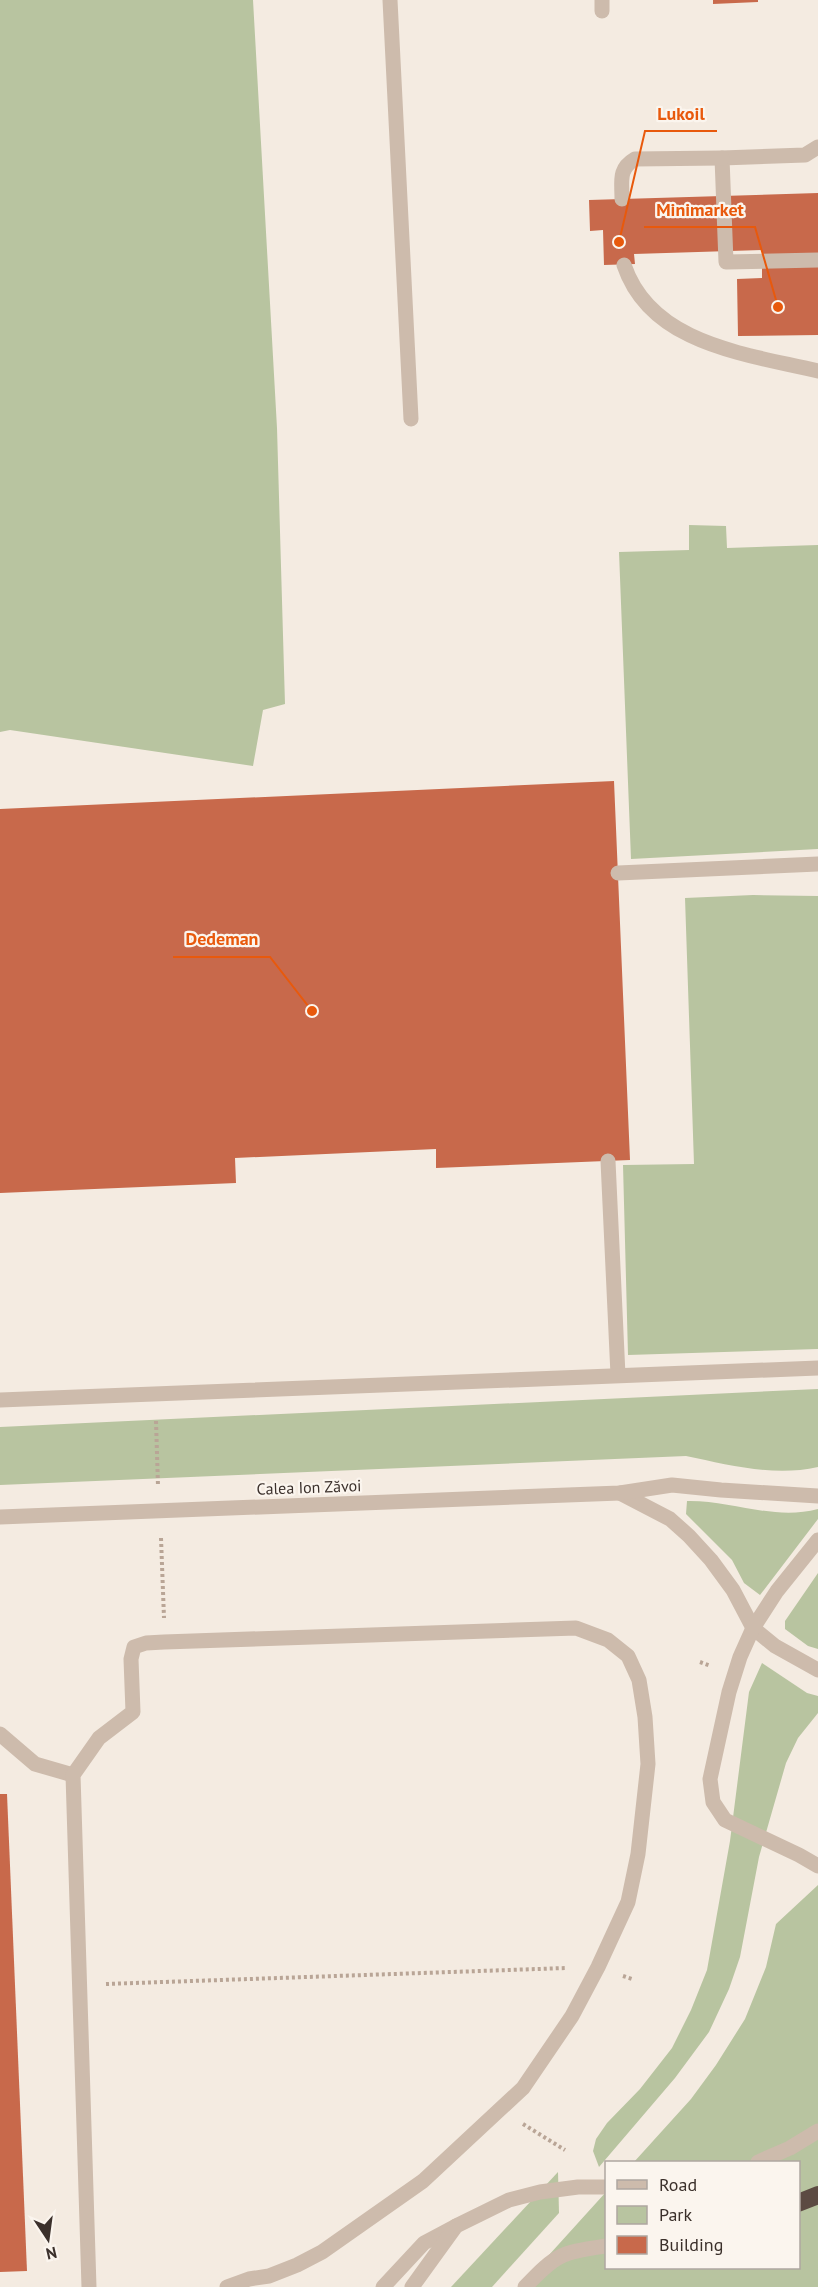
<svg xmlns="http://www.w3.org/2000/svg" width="818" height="2287" viewBox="0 0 818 2287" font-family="'PT Sans',sans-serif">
	<rect width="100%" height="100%" fill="#f4ebe1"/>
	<g fill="#b8c4a0">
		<polygon points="0,0 253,0 277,428 285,704 263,710 253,766 10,730 0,732"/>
		<polygon points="689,525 726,526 727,548 818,545 818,849 631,859 619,552 689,550"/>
		<polygon points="753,895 818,896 818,1349 628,1355 623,1165 694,1164 685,898"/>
		<path d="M818 1389V1467C774 1477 729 1465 686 1456L0 1485V1427Z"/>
		<path d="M687 1501C731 1500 774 1521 818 1509V1519L760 1595 744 1583 732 1560 686 1514Z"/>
		<polygon points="818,1573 818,1649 808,1646 785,1629 785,1621"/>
		<polygon points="762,1663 807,1693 818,1696 818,1713 798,1738 786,1763 759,1857 740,1957 729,1989 709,2032 675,2078 599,2167 593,2151 596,2139 607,2123 640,2089 672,2048 691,2010 707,1970 730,1841 749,1692"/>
		<polygon points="818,1885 818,2287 520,2287 606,2192 606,2268 798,2268 798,2162 634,2162 691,2099 716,2065 745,2019 766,1967 776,1924"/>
		<polygon points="558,2172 559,2213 492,2287 451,2287"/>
	</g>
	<g fill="#c8694b">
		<polygon points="713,0 758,0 758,2 713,4"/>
		<polygon points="818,193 818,335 738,336 737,279 762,278 762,250 634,254 635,264 604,265 603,230 590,231 589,200"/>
		<polygon points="614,781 630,1160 436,1168 436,1149 235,1158 236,1183 0,1193 0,809"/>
		<polygon points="0,1794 7,1794 27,2271 0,2272"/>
	</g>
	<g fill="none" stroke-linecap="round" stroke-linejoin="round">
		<g stroke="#b9a596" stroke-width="4" stroke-dasharray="3 3" stroke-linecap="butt">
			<polyline points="156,1421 158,1486"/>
			<polyline points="161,1538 164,1618"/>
			<polyline points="700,1662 711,1666"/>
			<polyline points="623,1976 632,1979"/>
			<polyline points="106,1984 566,1968"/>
			<polyline points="523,2124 565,2150"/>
		</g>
		<g stroke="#cdbbac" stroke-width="15">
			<polyline points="390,0 411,419"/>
			<polyline points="602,0 602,11"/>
			<polyline points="818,147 805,155 722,158 726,262 818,260"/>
			<path d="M622 199C622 181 618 169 635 159L722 158"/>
			<path d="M624 265C651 345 747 354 818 371"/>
			<polyline points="618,873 818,864"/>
			<polyline points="608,1161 618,1375"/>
			<polyline points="0,1400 818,1368"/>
			<polyline points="0,1734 35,1764 73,1775"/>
			<polyline points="89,2287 73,1775 99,1738 133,1712 131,1659 134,1647 146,1643 164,1642 576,1628 608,1640 628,1656 639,1680 645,1717 648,1764 638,1854 628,1902 598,1967 572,2016 523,2088 423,2181 322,2252 297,2265 269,2276 249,2279 227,2287"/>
			<polyline points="383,2287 424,2243 456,2226"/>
		</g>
		<g stroke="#cdbbac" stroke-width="15">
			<polyline points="620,1493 670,1519 689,1536 711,1560 733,1590 753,1628 775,1646 818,1670"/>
			<polyline points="0,1517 620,1493 672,1485 721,1490 818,1496"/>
			<polyline points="818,1540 777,1591 753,1628 740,1657 729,1692 710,1779 713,1802 725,1820 799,1855 818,1866"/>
			<polyline points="758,2162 790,2148 818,2131"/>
			<polyline points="412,2287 456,2226 509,2200 540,2192 578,2187 606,2187"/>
			<path d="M525 2287C557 2253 561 2253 606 2246"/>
		</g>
		<polyline stroke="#5c4a42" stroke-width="18" points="798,2203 818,2195"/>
	</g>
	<g text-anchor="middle" stroke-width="4.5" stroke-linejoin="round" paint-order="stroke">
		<g font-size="16" fill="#3b302b" stroke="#fbf5ee">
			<text transform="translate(309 1487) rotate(-2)" y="6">Calea Ion Zăvoi</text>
		</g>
	</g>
	<path fill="none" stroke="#e8590c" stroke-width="2" d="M619 242L645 131H717M778 307L755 227H644M312 1011L270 957H173"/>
	<g fill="#e8590c" stroke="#fbf5ee" stroke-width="2">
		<circle cx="619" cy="242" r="6"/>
		<circle cx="778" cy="307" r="6"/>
		<circle cx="312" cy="1011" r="6"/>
	</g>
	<g font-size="18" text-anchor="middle" font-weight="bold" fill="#e8590c" stroke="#fbf5ee" stroke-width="4.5" stroke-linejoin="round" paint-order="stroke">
		<text x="681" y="120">Lukoil</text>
		<text x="700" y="216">Minimarket</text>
		<text x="222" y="945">Dedeman</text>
	</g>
	<rect x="605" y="2161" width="195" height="108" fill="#fbf5ee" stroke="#aea6a0" stroke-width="1.5"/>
	<rect x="617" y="2180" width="30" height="9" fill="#cdbbac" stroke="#aea6a0" stroke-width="1.5"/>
	<text x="659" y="2191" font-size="18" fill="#3b302b">Road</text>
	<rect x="617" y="2206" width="30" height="18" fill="#b8c4a0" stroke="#aea6a0" stroke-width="1.5"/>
	<text x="659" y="2221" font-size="18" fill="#3b302b">Park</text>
	<rect x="617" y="2236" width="30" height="18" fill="#c8694b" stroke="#aea6a0" stroke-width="1.5"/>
	<text x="659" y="2251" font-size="18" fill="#3b302b">Building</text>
	<g transform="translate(48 2239) rotate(167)" stroke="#fbf5ee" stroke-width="4.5" paint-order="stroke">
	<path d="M0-4.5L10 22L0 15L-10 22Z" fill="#3b302b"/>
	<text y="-9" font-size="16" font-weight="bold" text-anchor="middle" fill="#3b302b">N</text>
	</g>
</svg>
